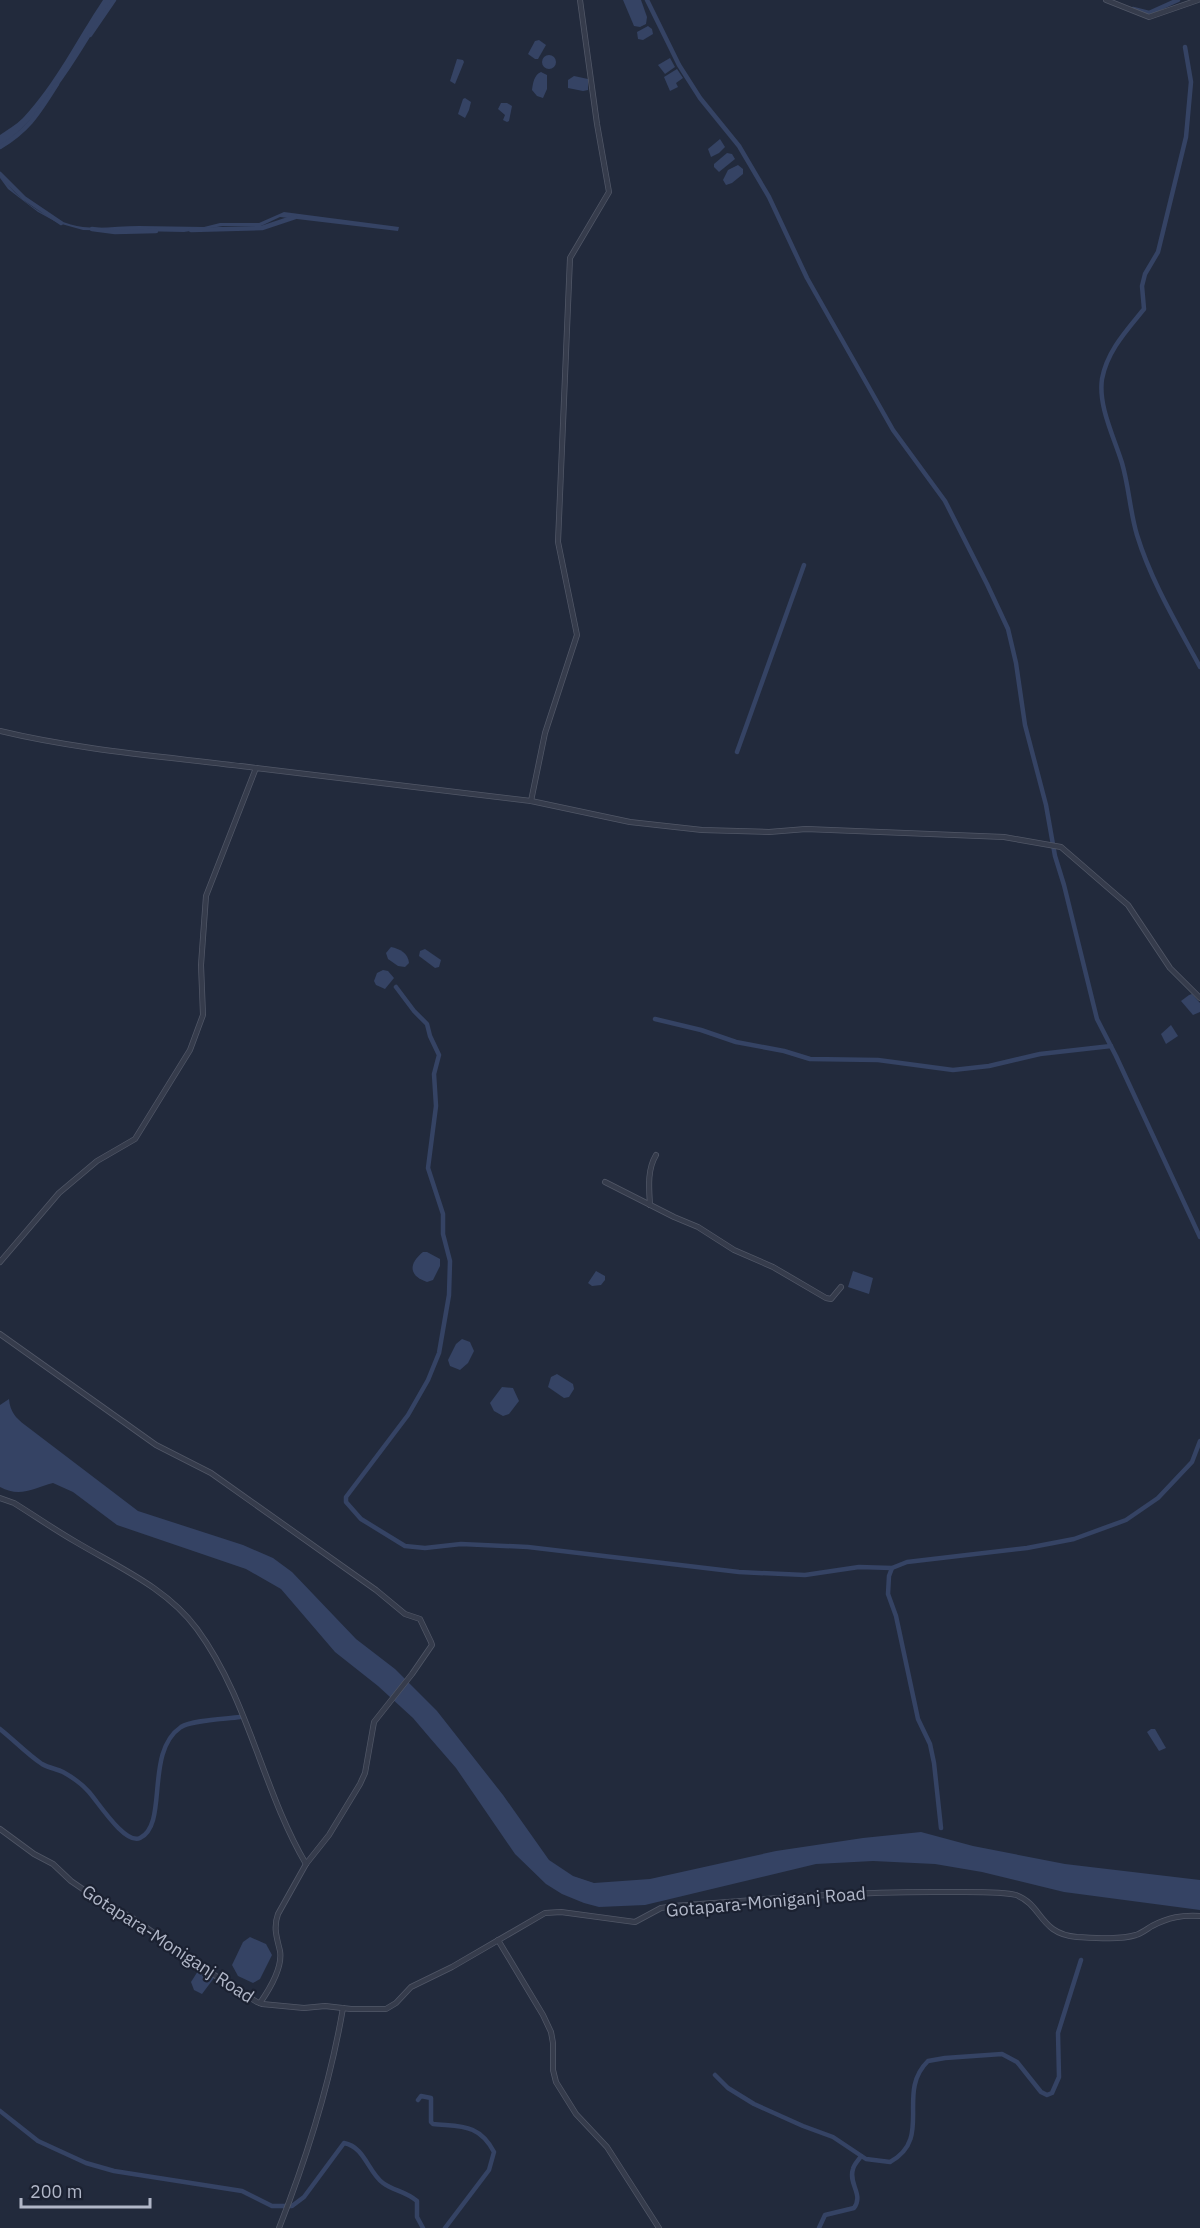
<svg xmlns="http://www.w3.org/2000/svg" width="1200" height="2228" viewBox="0 0 1200 2228" font-family="'IBM Plex Sans',sans-serif">
	<rect width="100%" height="100%" fill="#222a3c"/>
	<g fill="#354364">
		<path d="M103 0H113C83 47 47 115 0 146V135C7 130 16 125 23 118 55 84 77 39 103 0Z"/>
		<polygon points="623,0 641,0 647,17 646,24 640,27 634,26"/>
		<polygon points="648,26 652,29 653,34 643,40 638,39 637,32"/>
		<polygon points="539,40 546,45 538,59 535,59 528,54 535,41"/>
		<circle cx="549" cy="62" r="7"/>
		<polygon points="670,58 675,67 665,74 658,65"/>
		<polygon points="457,59 463,60 464,62 455,84 450,81"/>
		<polygon points="677,69 683,78 676,83 678,87 670,91 664,77"/>
		<path d="M541 72 547 75V89L543 98 537 96 532 90C533 83 534 75 541 72Z"/>
		<polygon points="574,76 588,79 588,90 583,91 568,88 568,80"/>
		<polygon points="465,98 471,102 469,110 465,118 458,114 463,99"/>
		<polygon points="501,103 507,103 512,106 509,121 507,122 503,120 505,115 498,109"/>
		<polygon points="720,139 725,147 719,153 711,157 708,149"/>
		<polygon points="727,153 732,154 735,159 719,172 714,167 714,164"/>
		<polygon points="738,165 743,169 743,174 732,183 726,185 723,180 728,170"/>
		<path d="M0 172C15 201 51 222 83 227 101 229 121 226 139 226 161 226 182 227 204 227L220 223H259L284 212 399 227 398 231 280 217 261 226H223L184 232 83 230 58 223 38 212 8 189 0 178Z"/>
		<path d="M391 947C400 949 408 953 409 963L405 967 398 966 388 959 386 953Z"/>
		<polygon points="425,949 441,960 439,967 435,968 419,956 420,951"/>
		<polygon points="383,970 388,971 394,978 385,989 376,985 374,981 377,973"/>
		<polygon points="1192,994 1200,1003 1200,1012 1193,1015 1181,1001 1189,995"/>
		<polygon points="1171,1025 1178,1036 1166,1044 1161,1034"/>
		<path d="M423 1252H427L440 1259V1266L433 1280 427 1282C409 1276 408 1264 423 1252Z"/>
		<polygon points="596,1271 605,1276 605,1280 601,1285 592,1286 588,1283"/>
		<polygon points="853,1271 873,1278 869,1294 848,1287"/>
		<polygon points="462,1339 470,1342 474,1351 468,1363 460,1370 450,1366 448,1360 456,1344"/>
		<polygon points="557,1374 573,1384 574,1389 569,1397 564,1398 548,1387 551,1377"/>
		<polygon points="502,1387 513,1388 519,1401 509,1414 503,1416 494,1411 490,1403"/>
		<path d="M9 1399C10 1412 16 1418 25 1425L138 1511 243 1545 273 1558 292 1572 356 1639 395 1669 437 1711 503 1795 549 1860 573 1876 594 1883 650 1879 776 1851 863 1838 921 1832 973 1846 1065 1864 1200 1880V1910L1064 1892 982 1872 935 1864 873 1861 816 1864 645 1905 599 1907 584 1903 562 1894 546 1884 515 1854 456 1768 430 1738 413 1718 378 1686 335 1652 281 1589 246 1569 117 1525 73 1492 53 1483C34 1488 20 1498 0 1487V1405Z"/>
		<polygon points="1151,1729 1155,1729 1166,1748 1159,1751 1147,1732"/>
		<polygon points="250,1937 266,1944 272,1955 260,1979 253,1983 238,1976 232,1965 243,1942"/>
		<polygon points="203,1969 214,1978 202,1994 194,1990 191,1982 198,1971"/>
	</g>
	<g fill="none" stroke-linecap="round" stroke-linejoin="round">
		<g stroke="#354364" stroke-width="4.5">
			<polyline points="647,0 679,65 700,98 739,146 769,197 807,278 893,430 945,501 987,584 1008,629 1016,663 1025,725 1046,805 1055,856 1064,885 1097,1019 1116,1056 1200,1237"/>
			<polyline points="1133,9 1149,13 1178,0"/>
			<polyline points="90,35 114,0"/>
			<path d="M1185 47 1191 82 1186 137 1158 252 1145 274 1142 286 1144 309C1127 330 1107 351 1102 379 1098 406 1114 437 1122 463 1129 487 1130 512 1137 535 1151 581 1177 624 1200 667"/>
			<path d="M0 147C30 129 39 112 57 84"/>
			<polyline points="0,174 24,198 61,223"/>
			<polyline points="92,229 115,232 156,231"/>
			<polyline points="191,230 262,228 295,217"/>
			<polyline points="737,752 804,565"/>
			<polyline points="396,987 414,1011 427,1024 430,1036 439,1055 434,1074 436,1106 428,1168 443,1214 443,1234 450,1261 449,1295 439,1353 428,1380 408,1415 346,1497 346,1502 361,1519 405,1546 425,1548 461,1544 528,1547 739,1572 805,1575 859,1567 892,1568"/>
			<polyline points="655,1019 701,1030 736,1042 784,1051 810,1059 878,1060 953,1070 989,1066 1040,1054 1111,1046"/>
			<path d="M0 1729C14 1740 27 1754 42 1764 49 1768 57 1769 63 1772 72 1777 82 1784 89 1792 98 1802 125 1845 140 1838 169 1824 144 1752 181 1727 192 1720 226 1719 240 1717"/>
			<polyline points="941,1828 934,1763 930,1744 918,1719 896,1616 888,1594 889,1576 892,1568 907,1562 1027,1548 1074,1539 1126,1520 1158,1498 1192,1462 1200,1441"/>
			<path d="M715 2075 728 2088 754 2104 803 2126 833 2137 866 2159 890 2162C934 2138 895 2093 928 2061L945 2058 1002 2054 1017 2062 1041 2092 1047 2095 1052 2093 1059 2077 1058 2033 1081 1960"/>
			<path d="M418 2100 421 2096 431 2098V2122L433 2124C460 2127 479 2123 494 2152L489 2170 445 2228"/>
			<path d="M0 2111 38 2141 86 2163 114 2171 242 2191 272 2206H292L304 2197 344 2143C365 2147 368 2172 383 2183 394 2191 405 2191 417 2201V2217L423 2228"/>
			<path d="M819 2228 825 2215 854 2208C864 2194 848 2184 853 2169 854 2164 859 2160 861 2156"/>
		</g>
		<g stroke="#515767" stroke-width="6">
			<g id="street">
				<polyline points="1106,0 1149,17 1198,0"/>
				<path d="M0 731C83 751 171 757 256 768"/>
				<polyline points="531,801 545,733 577,635 558,542 570,258 609,192 597,124 580,0"/>
				<polyline points="605,1182 674,1217 698,1227 734,1250 773,1267 826,1298 831,1299 841,1287"/>
				<path d="M650 1205C649 1188 647 1170 656 1155"/>
				<polyline points="0,1262 59,1193 97,1161 135,1139 190,1050 203,1015 201,965 206,896 256,768 531,801 630,822 702,830 769,832 806,829 1004,837 1061,847 1128,905 1170,968 1200,998"/>
				<path d="M0 1334 156 1445 211 1473 376 1590 405 1614 420 1619 431 1642 432 1645 412 1674 374 1722 365 1773 360 1784 329 1835 306 1864 278 1914C273 1928 277 1938 280 1951 283 1968 269 1990 260 2003"/>
				<path d="M0 1498 14 1503C35 1516 55 1530 76 1542 118 1567 167 1588 197 1629 249 1700 262 1789 306 1864"/>
				<path d="M0 1829 34 1854 53 1864 71 1881 103 1903 131 1917 226 1983 257 2002 262 2004 304 2008 325 2006 351 2009H386L396 2003 411 1987 452 1967 545 1913 561 1912 635 1922 661 1908 675 1906C765 1899 856 1891 947 1892 962 1892 1003 1891 1016 1895 1043 1905 1039 1934 1077 1937 1095 1938 1119 1940 1136 1935 1142 1933 1147 1929 1152 1926 1169 1917 1182 1915 1200 1916"/>
				<polyline points="498,1940 543,2015 551,2032 553,2043 553,2070 556,2082 576,2114 607,2147 659,2228"/>
				<path d="M279 2228C307 2157 330 2084 343 2008"/>
			</g>
		</g>
		<use href="#street" stroke="#363c4c" stroke-width="4.5"/>
	</g>
	<g text-anchor="middle" stroke-width="4.5" stroke-linejoin="round" paint-order="stroke">
		<g font-size="18" fill="#b1b7c8" stroke="#1b2131">
			<text transform="translate(766 1902) rotate(-5)" y="6">Gotapara-Moniganj Road</text>
			<text transform="translate(168 1944) rotate(33)" y="6">Gotapara-Moniganj Road</text>
		</g>
	</g>
	<path d="M21 2198v9h129v-9" fill="none" stroke="#b1b7c8" stroke-width="3"/>
	<text x="30" y="2198" font-size="18" fill="#b1b7c8" stroke="#1b2131" stroke-width="4.5" paint-order="stroke">200 m</text>
</svg>
